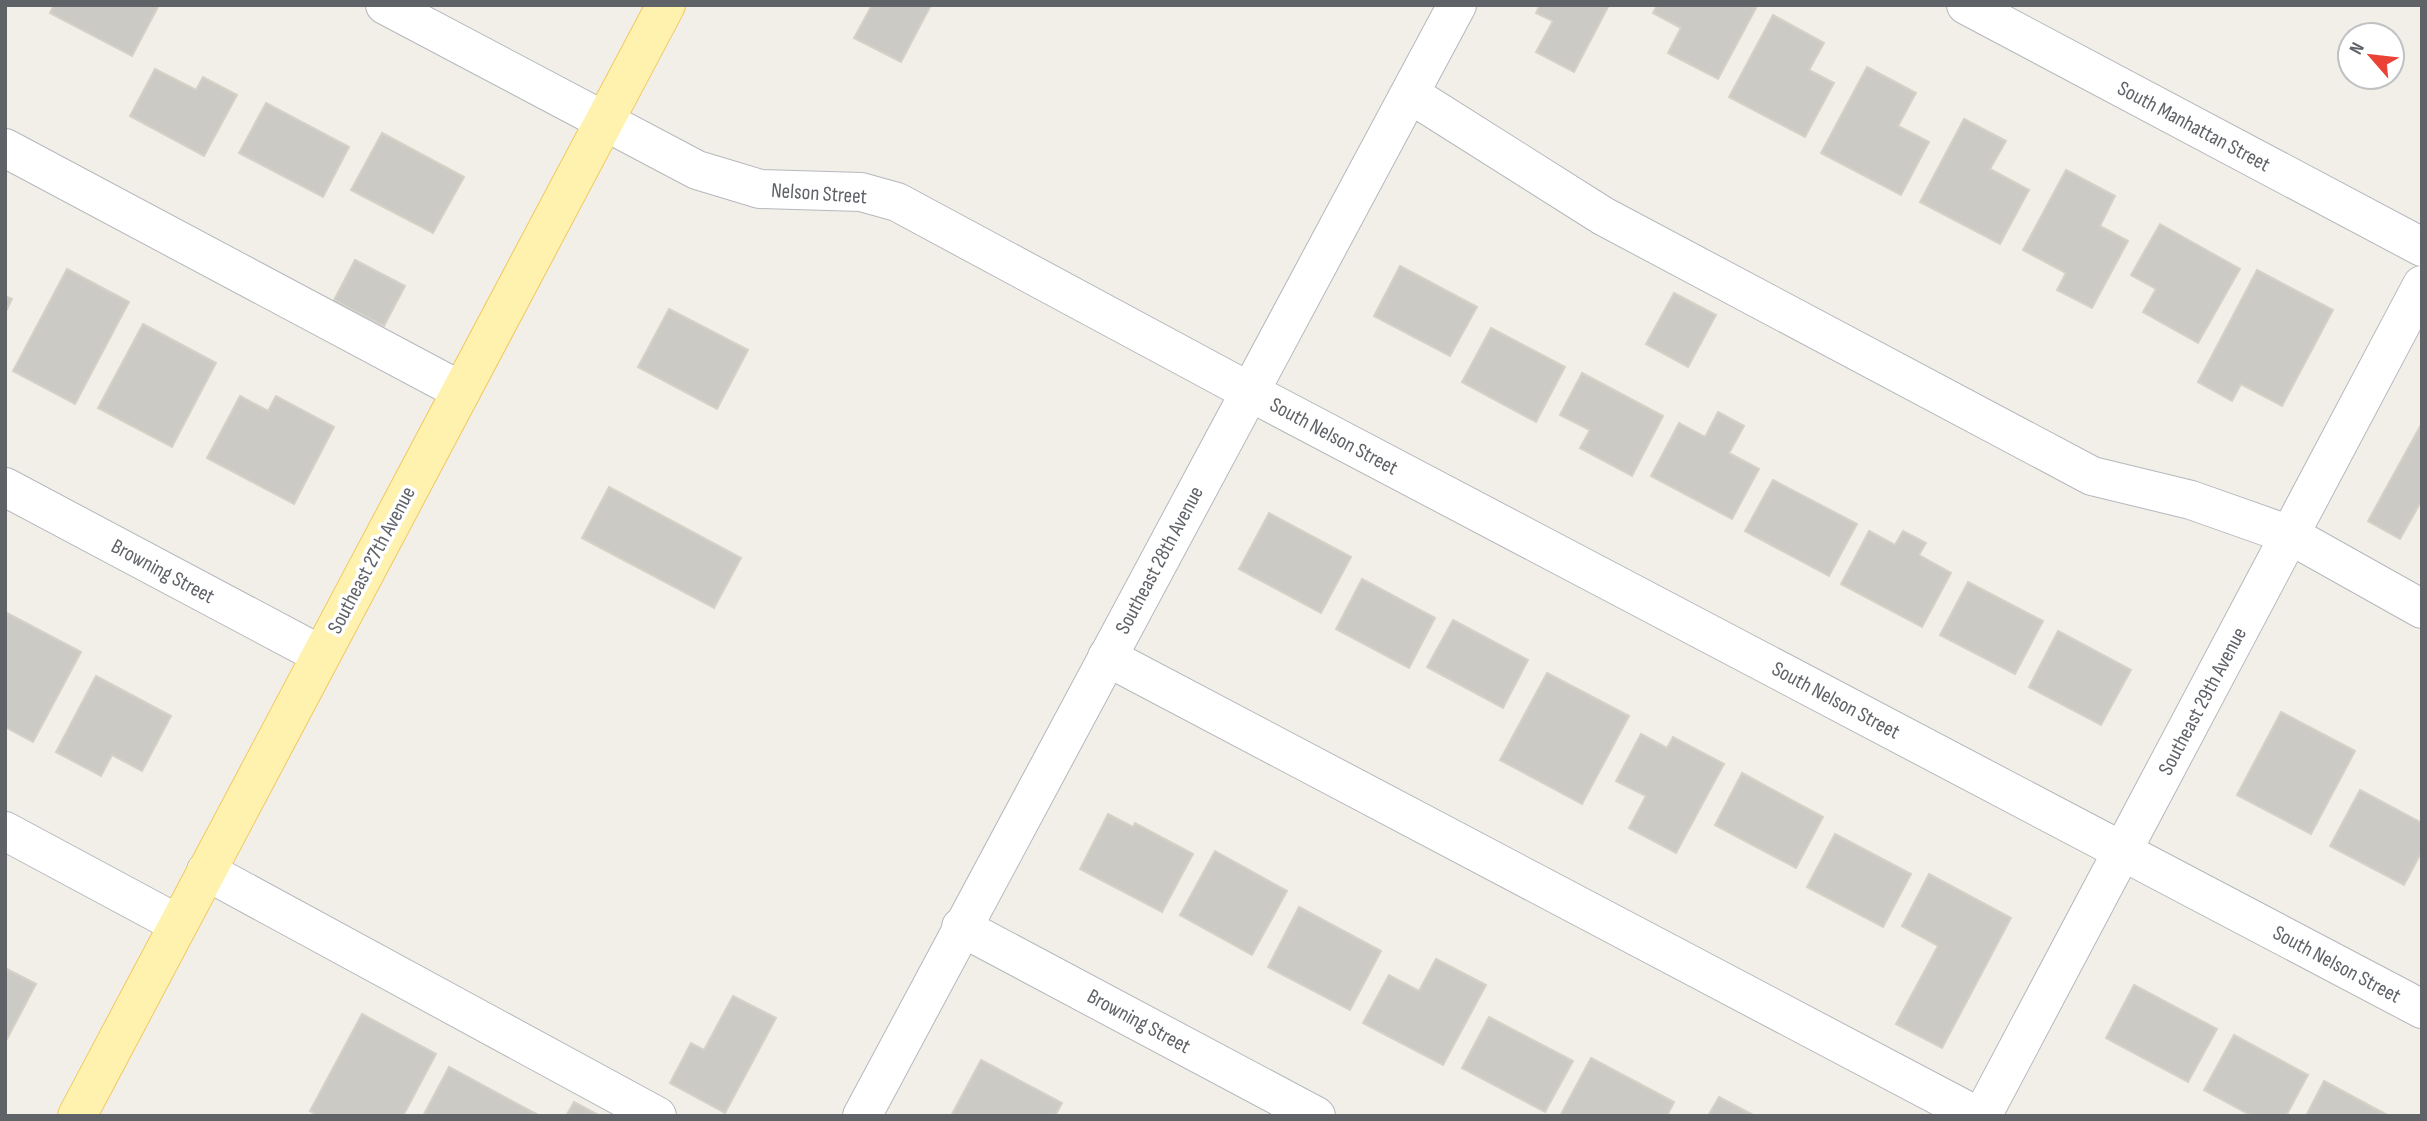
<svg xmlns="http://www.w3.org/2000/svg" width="2427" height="1121" viewBox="0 0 2427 1121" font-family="'Sofia Sans Condensed',sans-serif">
	<rect width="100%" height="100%" fill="#f1efe8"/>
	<g fill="#cccac5" stroke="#d6d1c6" stroke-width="2">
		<polygon points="54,5 159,5 132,56 50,13"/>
		<polygon points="872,5 931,5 901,62 854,38"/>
		<polygon points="1540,5 1609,5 1574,72 1536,52 1553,21 1536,13"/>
		<polygon points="1657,5 1750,5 1756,8 1718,79 1668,53 1681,28 1653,13"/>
		<polygon points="1773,15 1824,43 1809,70 1834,83 1805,137 1729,97"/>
		<polygon points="1867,67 1916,93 1898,126 1929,142 1901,195 1821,153"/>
		<polygon points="155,69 196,90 203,77 237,95 204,156 130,116"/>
		<polygon points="266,103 349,147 323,197 239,153"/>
		<polygon points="1964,119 2006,141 1990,169 2029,190 2000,244 1920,202"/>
		<polygon points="382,133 464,177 433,233 351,190"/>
		<polygon points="2066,170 2115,196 2100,226 2128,241 2092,308 2057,290 2066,273 2023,250"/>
		<polygon points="2160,224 2240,269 2198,343 2143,312 2156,289 2131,275"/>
		<polygon points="355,260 405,286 384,326 334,300"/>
		<polygon points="1400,266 1477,307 1450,356 1374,316"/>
		<polygon points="67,269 129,302 75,404 13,371"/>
		<polygon points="2257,270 2333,310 2282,406 2241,384 2232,401 2198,382"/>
		<polygon points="1674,293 1716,315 1688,367 1646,344"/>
		<polygon points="5,296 12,299 5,313"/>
		<polygon points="669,309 748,350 717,409 638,367"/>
		<polygon points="143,324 216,363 172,447 98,408"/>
		<polygon points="1491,328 1565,367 1536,422 1462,382"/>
		<polygon points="1582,373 1663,416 1632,476 1580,448 1590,430 1560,415"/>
		<polygon points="240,396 268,411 276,396 334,427 294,504 207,458"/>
		<polygon points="1718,412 1744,426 1729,453 1759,469 1732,519 1651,476 1679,423 1705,437"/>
		<polygon points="2422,423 2422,500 2400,539 2368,521"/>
		<polygon points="1773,480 1857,524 1829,576 1745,531"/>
		<polygon points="609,487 741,558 714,608 582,538"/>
		<polygon points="1269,513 1351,557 1321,613 1239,569"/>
		<polygon points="1869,531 1895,545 1903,531 1926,543 1919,555 1951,573 1922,627 1841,584"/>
		<polygon points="1362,579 1435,618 1409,668 1336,629"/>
		<polygon points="1968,582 2043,621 2015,674 1940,635"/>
		<polygon points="5,612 81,652 33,742 5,727"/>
		<polygon points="1453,620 1528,660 1503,708 1427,667"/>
		<polygon points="2058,631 2131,670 2101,725 2029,687"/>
		<polygon points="1547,673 1629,716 1582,804 1500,760"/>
		<polygon points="96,676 171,716 142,771 112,755 101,776 56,752"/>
		<polygon points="2281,712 2355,751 2311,834 2237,795"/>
		<polygon points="1641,734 1667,748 1673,737 1724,764 1676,853 1629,828 1646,796 1616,781"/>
		<polygon points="1742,773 1823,817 1796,868 1715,825"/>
		<polygon points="2360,790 2422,823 2422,851 2404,885 2330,846"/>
		<polygon points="1108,814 1133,827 1135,823 1193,854 1162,912 1080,869"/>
		<polygon points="1835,834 1911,874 1883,927 1807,887"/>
		<polygon points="1215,851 1287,891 1252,955 1180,915"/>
		<polygon points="1929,874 2011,918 1942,1048 1896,1024 1938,946 1902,926"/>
		<polygon points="1299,907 1381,951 1350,1010 1268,967"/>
		<polygon points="1436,959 1486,985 1443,1065 1363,1023 1389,975 1419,991"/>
		<polygon points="5,968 36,984 7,1039 5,1038"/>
		<polygon points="2134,985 2217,1029 2188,1082 2106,1038"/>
		<polygon points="733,996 776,1018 725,1113 670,1083 691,1043 704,1050"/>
		<polygon points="362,1014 436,1054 403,1116 319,1116 310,1111"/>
		<polygon points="1489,1017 1573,1061 1545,1112 1462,1068"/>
		<polygon points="2234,1035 2308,1075 2286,1116 2252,1116 2204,1090"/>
		<polygon points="1591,1058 1674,1102 1667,1116 1560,1116"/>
		<polygon points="981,1060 1062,1103 1055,1116 951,1116"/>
		<polygon points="449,1067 540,1116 423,1116"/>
		<polygon points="2324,1081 2389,1116 2306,1116"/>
		<polygon points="1719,1097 1755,1116 1708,1116"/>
		<polygon points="574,1102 600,1116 566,1116"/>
	</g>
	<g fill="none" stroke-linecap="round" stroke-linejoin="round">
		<g stroke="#b5b8bc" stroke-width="40">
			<g id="minor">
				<polyline points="385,5 697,170 760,189 861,192 897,202 1250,392 2422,1009"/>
				<polyline points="1966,5 2422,247"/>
				<polyline points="1410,94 1603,216 2092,476 2191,500 2290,535 2422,609"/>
				<polyline points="5,148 461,391"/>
				<polyline points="5,487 321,655"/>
				<polyline points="1107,657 1977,1116"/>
				<polyline points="5,831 178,924"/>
				<polyline points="206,871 657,1116"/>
				<polyline points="961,927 1316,1116"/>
				<polyline points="862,1116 1457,5"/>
				<polyline points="1982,1116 2422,285"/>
			</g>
		</g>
		<g stroke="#f2c960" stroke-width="40">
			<polyline id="major" points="77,1116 666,5"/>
		</g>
		<use href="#minor" stroke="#fff" stroke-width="38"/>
		<use href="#major" stroke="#fff2af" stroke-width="38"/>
	</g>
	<g text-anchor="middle" stroke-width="7" stroke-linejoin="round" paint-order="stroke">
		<g font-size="21" fill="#5f6368" stroke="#fff">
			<text transform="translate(2194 126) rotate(28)" y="7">South Manhattan Street</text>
			<text transform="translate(819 193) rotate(4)" y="7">Nelson Street</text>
			<text transform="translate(1334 436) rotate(28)" y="7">South Nelson Street</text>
			<text transform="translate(371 560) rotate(-62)" y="7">Southeast 27th Avenue</text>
			<text transform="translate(1159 560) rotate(-62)" y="7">Southeast 28th Avenue</text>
			<text transform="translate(163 571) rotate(28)" y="7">Browning Street</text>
			<text transform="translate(1836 700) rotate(28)" y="7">South Nelson Street</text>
			<text transform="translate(2202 701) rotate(-62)" y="7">Southeast 29th Avenue</text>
			<text transform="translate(2337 964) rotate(28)" y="7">South Nelson Street</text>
			<text transform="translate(1139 1021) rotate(28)" y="7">Browning Street</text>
		</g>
	</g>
	<rect width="2427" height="1121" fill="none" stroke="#5f6368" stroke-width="14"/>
	<g transform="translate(2371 56) rotate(298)"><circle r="33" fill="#ffffff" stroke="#bfc1c3" stroke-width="2"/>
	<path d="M0-5L12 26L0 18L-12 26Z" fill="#ea4335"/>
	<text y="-10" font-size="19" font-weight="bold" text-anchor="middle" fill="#5f6368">N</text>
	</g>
</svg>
